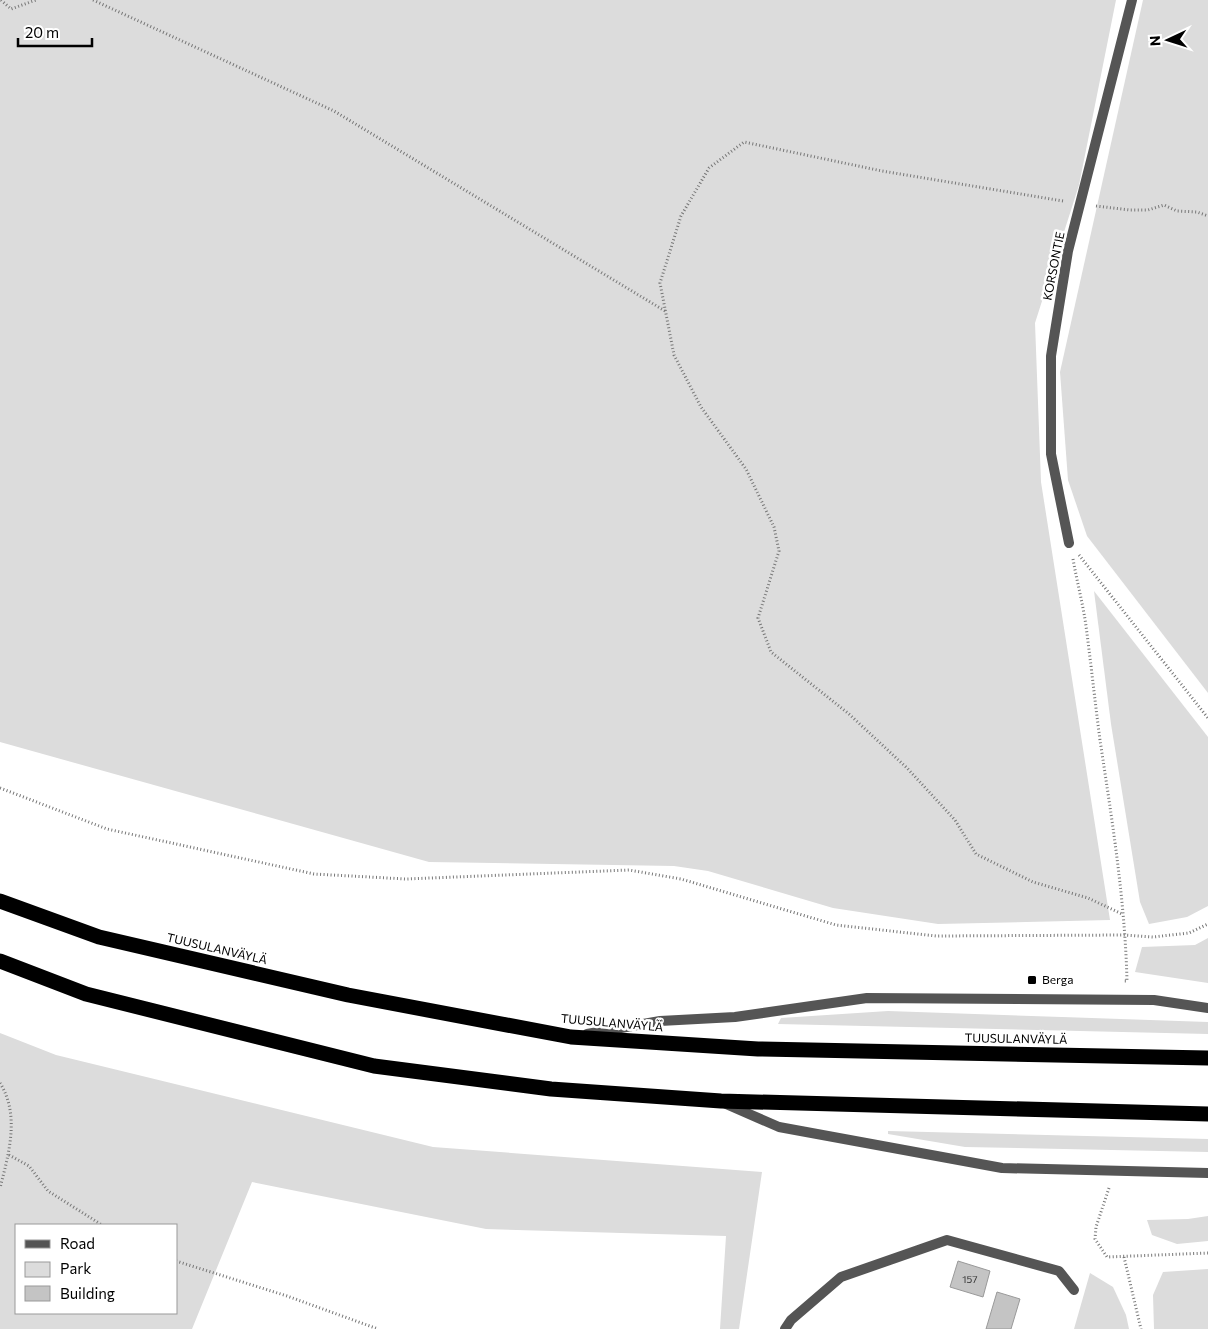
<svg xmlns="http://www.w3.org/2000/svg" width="1208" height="1329" viewBox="0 0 1208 1329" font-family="Commissioner,sans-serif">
	<rect width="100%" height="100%" fill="#fff"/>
	<g fill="#dcdcdc" fill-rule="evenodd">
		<polygon points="0,0 1116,0 1079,185 1035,323 1041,482 1110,920 938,924 833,908 708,871 674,866 429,862 0,742"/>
		<polygon points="1143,0 1208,0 1208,693 1087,536 1068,480 1060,372"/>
		<polygon points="1094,591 1208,737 1208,906 1187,917 1149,924 1140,902 1111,724"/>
		<polygon points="1208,938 1208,983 1135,972 1142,947 1195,945"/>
		<polygon points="888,1011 1208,1022 1208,1034 778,1024 781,1018"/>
		<path d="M0 1033 56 1055 433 1147 762 1172 739 1329H720L726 1236 486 1229 252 1182 192 1329H0ZM16 1225H176V1313H16Z"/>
		<polygon points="888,1131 1208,1139 1208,1152 965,1147 888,1134"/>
		<polygon points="1208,1216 1208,1241 1177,1244 1152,1235 1147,1220 1188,1219"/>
		<polygon points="1208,1269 1208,1329 1154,1329 1153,1295 1163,1272"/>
		<polygon points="1090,1273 1113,1287 1126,1315 1129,1329 1074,1329"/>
	</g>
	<g fill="#c4c4c4" stroke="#999">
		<polygon points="958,1261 990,1271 983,1297 950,1287"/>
		<polygon points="997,1292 1020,1299 1011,1329 986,1329"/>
	</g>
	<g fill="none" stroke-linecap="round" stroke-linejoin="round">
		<g stroke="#777" stroke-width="3" stroke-dasharray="1 2.5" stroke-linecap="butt">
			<polyline points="1,0 11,9 36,0"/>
			<polyline points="93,0 334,111 665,311"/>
			<polyline points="1063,201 882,171 744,142 709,168 681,216 660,283 674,355 701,407 746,469 774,527 779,551 758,618 771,652 849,714 907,768 955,820 976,854 1033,882 1088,898 1122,914"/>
			<polyline points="1096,206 1130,210 1148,210 1164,205 1177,211 1197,212 1208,216"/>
			<polyline points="1079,555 1208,718"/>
			<path d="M1073 559C1077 582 1083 604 1086 626 1091 664 1095 702 1100 740 1112 820 1125 900 1127 981H1124"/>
			<polyline points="0,788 107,829 314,874 406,879 629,870 681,879 836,925 936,936 1125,935 1153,937 1189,933 1208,924"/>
			<path d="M0 1083C20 1115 9 1153 0 1188"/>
			<polyline points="9,1155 29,1166 48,1191 102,1225"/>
			<polyline points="1109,1188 1096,1227 1095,1239 1107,1257 1208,1253"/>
			<polyline points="1124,1257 1141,1329"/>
			<polyline points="176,1261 287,1296 378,1329"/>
		</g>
		<g stroke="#555" stroke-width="10">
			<polyline points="587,1034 660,1021 735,1017 867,998 1154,1000 1208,1008"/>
			<polyline points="726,1104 779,1127 1002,1168 1208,1173"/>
			<polyline points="785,1329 791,1320 841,1277 947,1240 1059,1271 1074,1290"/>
		</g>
		<polyline stroke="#555" stroke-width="10" points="1069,543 1051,454 1051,356 1068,251 1132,0"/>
		<g stroke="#000" stroke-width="15">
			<polyline points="0,901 99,937 348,995 571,1037 758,1049 1208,1058"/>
			<polyline points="0,961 86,994 374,1066 551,1089 721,1101 1208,1114"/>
		</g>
	</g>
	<rect fill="#000" stroke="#fff" stroke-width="2" x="1027" y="975" width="10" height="10" rx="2.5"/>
	<g text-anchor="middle" stroke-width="5" stroke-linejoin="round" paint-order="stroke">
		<g font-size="10" fill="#313131">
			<text x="970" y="1283">157</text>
		</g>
		<g font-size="12" fill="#000" stroke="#fff">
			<text transform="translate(1054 266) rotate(-79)" y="4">KORSONTIE</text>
			<text transform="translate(217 949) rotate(13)" y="4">TUUSULANVÄYLÄ</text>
			<text transform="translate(612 1023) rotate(5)" y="4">TUUSULANVÄYLÄ</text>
			<text transform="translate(1016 1039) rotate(1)" y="4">TUUSULANVÄYLÄ</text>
		</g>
		<g font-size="12" fill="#000" stroke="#fff" text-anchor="start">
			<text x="1042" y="984">Berga</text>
		</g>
	</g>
	<rect x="15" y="1224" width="162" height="90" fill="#ffffff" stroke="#999999"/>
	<rect x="25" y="1240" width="25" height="8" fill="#555555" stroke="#999999"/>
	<text x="60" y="1249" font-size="15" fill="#000000">Road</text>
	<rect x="25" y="1262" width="25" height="15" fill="#dcdcdc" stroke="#999999"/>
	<text x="60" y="1274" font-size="15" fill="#000000">Park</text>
	<rect x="25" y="1286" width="25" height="15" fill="#c4c4c4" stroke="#999999"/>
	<text x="60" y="1299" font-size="15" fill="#000000">Building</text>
	<g transform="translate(1168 40) rotate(266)" stroke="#ffffff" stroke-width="4" paint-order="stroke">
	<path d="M0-4L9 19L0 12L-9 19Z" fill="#000000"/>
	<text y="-8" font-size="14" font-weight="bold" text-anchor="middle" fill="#000000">N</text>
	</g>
	<path d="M18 38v8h74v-8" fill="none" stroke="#000000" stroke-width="2.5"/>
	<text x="25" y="38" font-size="15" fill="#000000" stroke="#ffffff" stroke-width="4" paint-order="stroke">20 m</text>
</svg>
